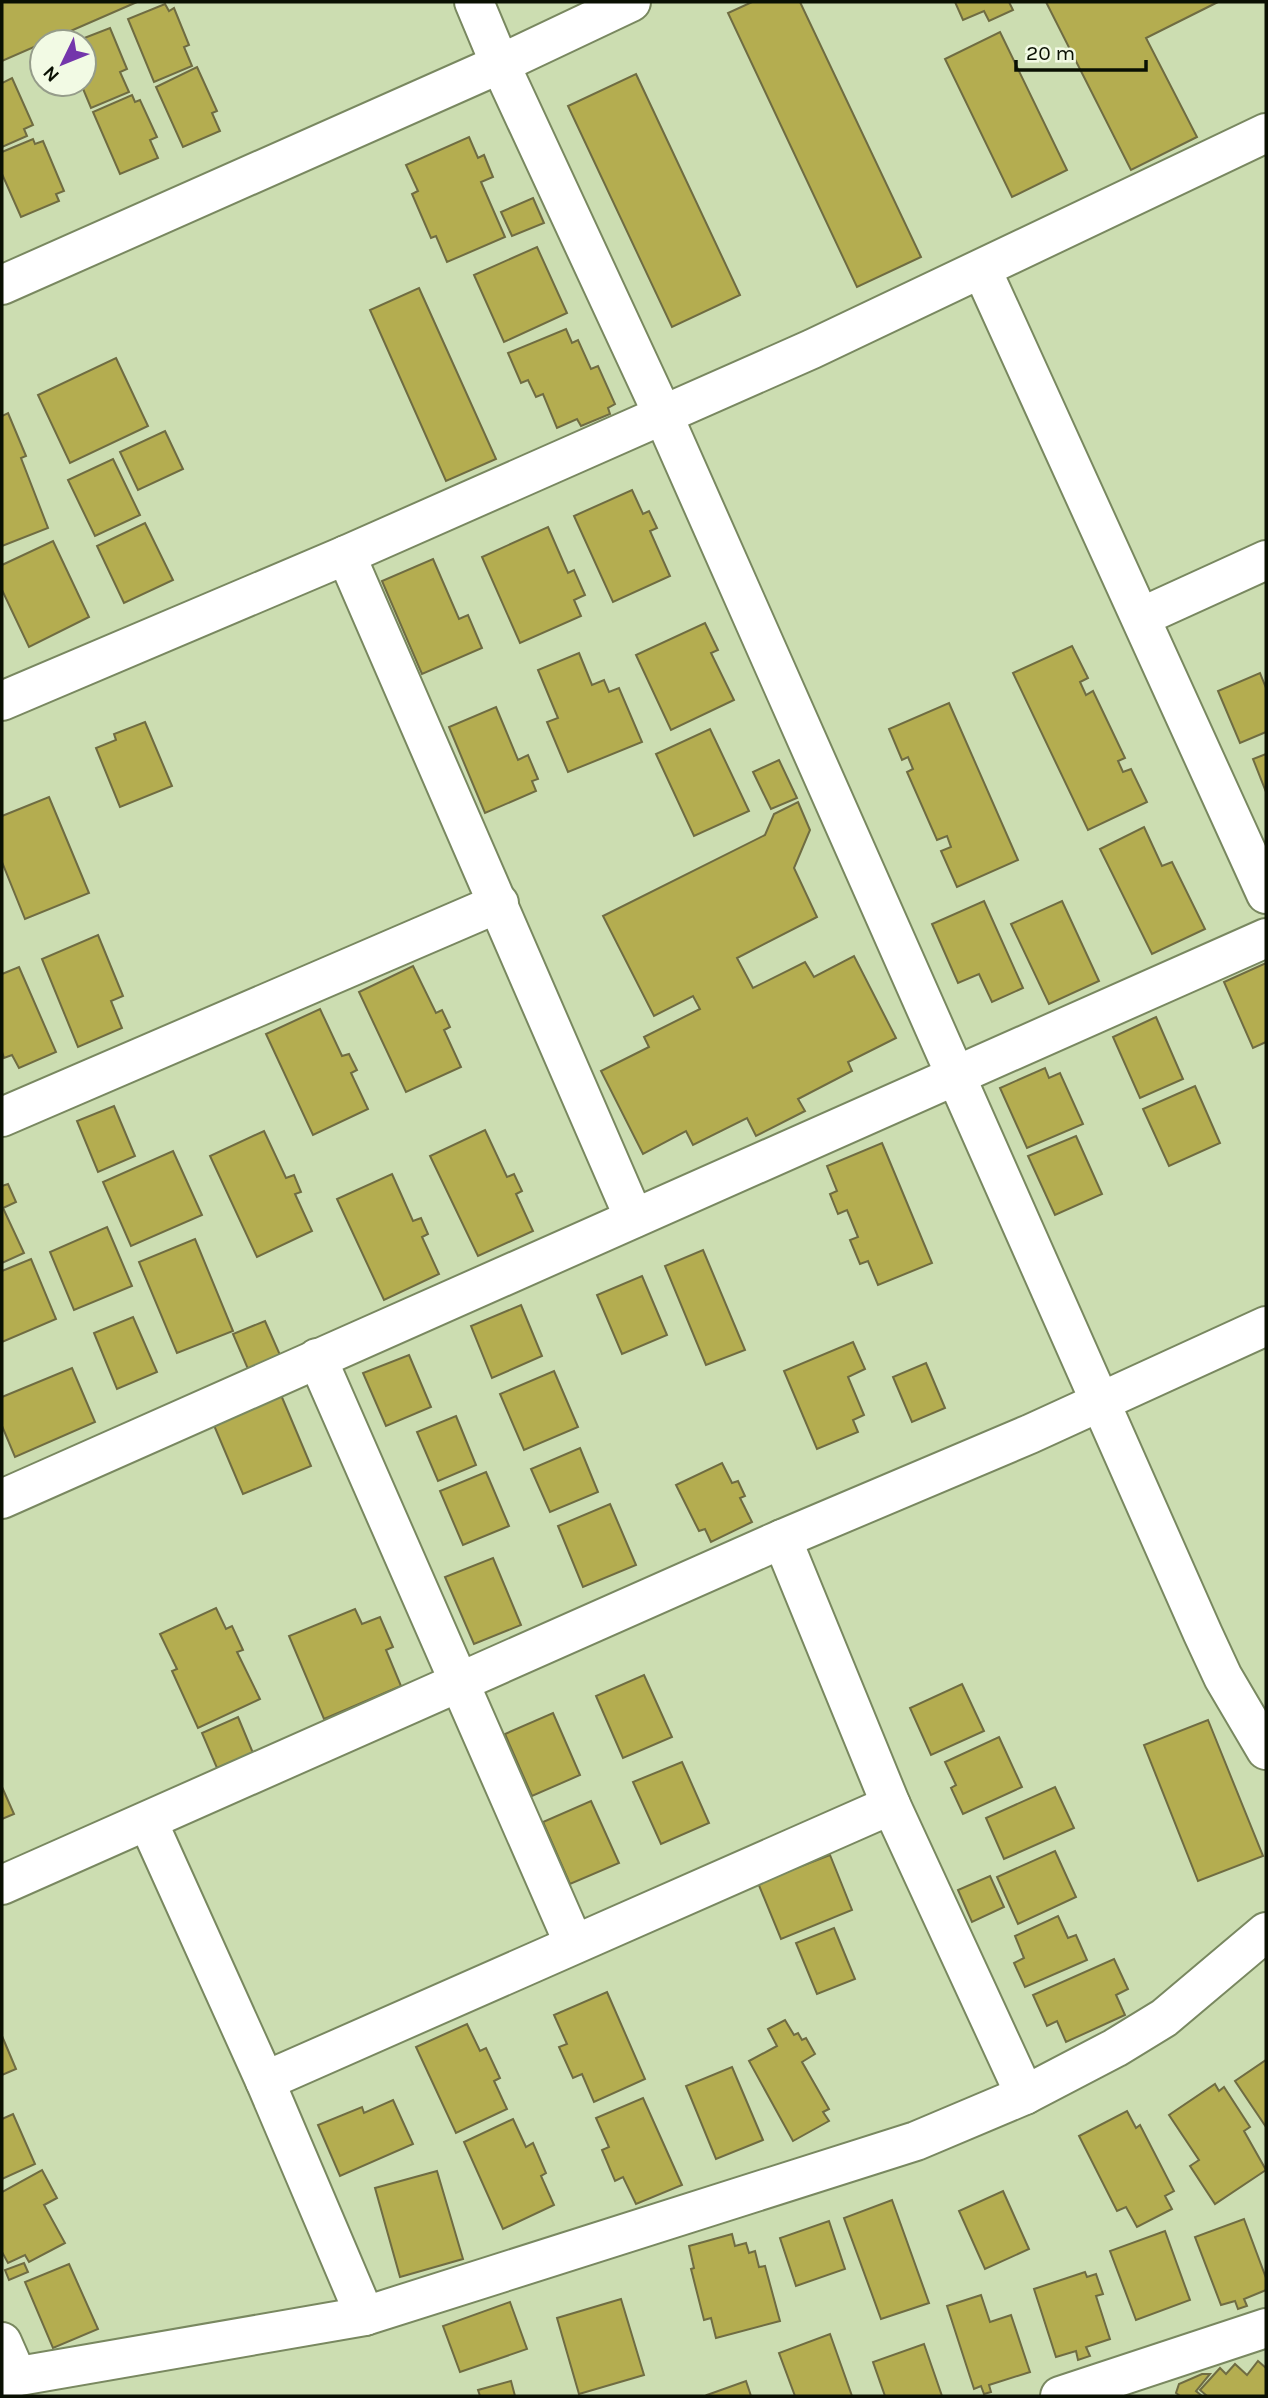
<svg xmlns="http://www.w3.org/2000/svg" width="1268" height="2398" viewBox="0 0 1268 2398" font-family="Karla,sans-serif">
	<rect width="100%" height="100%" fill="#ccddb1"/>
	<g fill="#b4ad50" stroke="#6f6c42" stroke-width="2">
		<polygon points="2,2 137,2 2,61"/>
		<polygon points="752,2 800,2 921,257 857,287 728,13"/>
		<polygon points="955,2 1009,2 1013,10 989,21 984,11 963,20"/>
		<polygon points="1046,2 1218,2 1146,38 1197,137 1131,170"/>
		<polygon points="165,4 169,11 174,8 189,45 184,47 192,66 154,82 128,19"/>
		<polygon points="110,28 127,69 120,72 129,92 91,108 81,84 84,84 84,42 74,42"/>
		<polygon points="1000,32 1067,170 1012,197 945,59"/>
		<polygon points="197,67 217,111 212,113 220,131 183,147 156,87"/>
		<polygon points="636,74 740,295 672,327 568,106"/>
		<polygon points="12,78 33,125 24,129 27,136 2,147 2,83"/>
		<polygon points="132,95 135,102 140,100 157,137 150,140 158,158 120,174 93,112"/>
		<polygon points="469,137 478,158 484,155 493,177 481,182 505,237 447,262 436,236 431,238 412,194 418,191 406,165"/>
		<polygon points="33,139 35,144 43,141 64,191 56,194 59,201 21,217 2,174 2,152"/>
		<polygon points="533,198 544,223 512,236 501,212"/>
		<polygon points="537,247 567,313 504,342 474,275"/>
		<polygon points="419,288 496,459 446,481 370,310"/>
		<polygon points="566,329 572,343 578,340 591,369 598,366 615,404 608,408 610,414 581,426 577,419 557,428 543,394 536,397 528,380 521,383 508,353"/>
		<polygon points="116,358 148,426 70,463 38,395"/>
		<polygon points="8,413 26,456 21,458 48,528 2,546 2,416"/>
		<polygon points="165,431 183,469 138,490 120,452"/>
		<polygon points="113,459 140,515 95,536 68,480"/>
		<polygon points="632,490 643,514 649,511 657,528 650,531 670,576 613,602 574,516"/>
		<polygon points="145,523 173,580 124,603 97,546"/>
		<polygon points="548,527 568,573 574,570 585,595 574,600 581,616 520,643 482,557"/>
		<polygon points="53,541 89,617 29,647 2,590 2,565"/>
		<polygon points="433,559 459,619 468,615 482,648 422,674 382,581"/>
		<polygon points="705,623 718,650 711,653 734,700 671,730 636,655"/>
		<polygon points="1072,646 1088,678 1080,682 1086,695 1093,691 1125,758 1118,761 1123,772 1131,769 1147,802 1088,830 1013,673"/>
		<polygon points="579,653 592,685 604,680 609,692 619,688 642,742 568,772 547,722 558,718 538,670"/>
		<polygon points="1260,673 1266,688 1266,732 1240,743 1218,691"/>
		<polygon points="949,703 1018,860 957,887 941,851 951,847 947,836 937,840 907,772 913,769 908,757 902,760 889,729"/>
		<polygon points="496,707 518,760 528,755 538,779 532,781 536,791 485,813 449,727"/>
		<polygon points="145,722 172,786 120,807 96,748 116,740 114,734"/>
		<polygon points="710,729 749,811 694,836 656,754"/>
		<polygon points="1266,754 1266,792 1253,759"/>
		<polygon points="779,760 797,798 771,809 753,772"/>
		<polygon points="49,797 89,893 25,919 2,862 2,816"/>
		<polygon points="798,802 810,830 794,868 817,917 737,958 753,988 805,962 814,977 854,956 896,1038 848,1062 852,1071 798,1099 805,1111 756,1136 747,1118 693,1145 686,1131 643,1154 601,1071 649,1047 644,1037 700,1009 693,996 654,1016 603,916 765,835 774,814"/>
		<polygon points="1144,827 1162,866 1172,862 1205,929 1152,954 1100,849"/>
		<polygon points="984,901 1023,988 992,1002 979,974 958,983 932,924"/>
		<polygon points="1062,901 1099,981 1049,1004 1011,924"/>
		<polygon points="98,935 123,996 111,1001 122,1028 78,1047 42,959"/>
		<polygon points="1266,963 1266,1042 1253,1048 1224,982"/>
		<polygon points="413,966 436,1013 442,1010 450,1027 444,1030 461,1067 406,1092 359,992"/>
		<polygon points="19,967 56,1052 19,1068 12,1055 4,1058 2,1052 2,974"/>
		<polygon points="320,1009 342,1056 349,1054 357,1070 351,1073 368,1109 313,1135 266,1034"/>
		<polygon points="1156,1017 1183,1079 1140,1098 1113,1037"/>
		<polygon points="1045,1068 1049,1078 1060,1073 1083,1124 1027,1148 1000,1088"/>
		<polygon points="1195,1086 1220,1143 1169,1166 1143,1109"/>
		<polygon points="114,1106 135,1156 98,1172 77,1121"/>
		<polygon points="485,1130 507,1177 514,1174 522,1191 516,1194 533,1231 478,1256 430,1156"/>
		<polygon points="264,1131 286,1178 294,1175 301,1192 295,1194 312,1231 257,1257 210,1156"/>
		<polygon points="1076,1136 1102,1194 1055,1215 1028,1156"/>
		<polygon points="882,1143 932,1263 878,1285 868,1261 860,1264 850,1240 858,1237 847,1210 838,1214 830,1194 837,1191 827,1166"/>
		<polygon points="173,1151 202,1215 131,1246 103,1182"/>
		<polygon points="392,1174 413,1221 421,1218 428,1234 422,1237 439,1274 384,1300 337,1199"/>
		<polygon points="8,1184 16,1202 3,1208 24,1253 2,1263 2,1186"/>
		<polygon points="107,1227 132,1286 74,1310 50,1252"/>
		<polygon points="195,1239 233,1331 177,1353 139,1262"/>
		<polygon points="703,1250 745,1350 706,1365 665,1266"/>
		<polygon points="31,1259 56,1319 2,1342 2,1271"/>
		<polygon points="642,1276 667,1335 622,1354 597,1295"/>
		<polygon points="521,1305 542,1356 492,1378 471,1326"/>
		<polygon points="133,1317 157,1372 117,1389 94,1333"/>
		<polygon points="265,1321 280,1355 248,1369 233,1334"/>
		<polygon points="853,1342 865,1369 848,1377 864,1415 853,1420 858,1432 817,1449 784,1371"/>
		<polygon points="409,1355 431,1407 386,1426 363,1373"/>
		<polygon points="926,1363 945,1408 912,1422 893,1377"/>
		<polygon points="72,1368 95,1422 15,1457 2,1426 2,1397"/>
		<polygon points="554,1371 578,1427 524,1450 500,1394"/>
		<polygon points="281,1395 311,1466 243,1494 213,1423"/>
		<polygon points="456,1416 476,1465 438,1481 417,1432"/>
		<polygon points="580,1448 598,1492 550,1512 531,1469"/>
		<polygon points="722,1463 732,1483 738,1481 745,1496 740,1498 752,1522 711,1542 705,1529 699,1531 676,1485"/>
		<polygon points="486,1472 509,1526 463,1545 440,1491"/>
		<polygon points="610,1504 636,1565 583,1587 558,1526"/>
		<polygon points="493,1558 521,1625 474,1644 445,1577"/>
		<polygon points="216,1608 226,1629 232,1626 243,1650 237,1652 260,1699 198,1728 172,1671 177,1669 160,1634"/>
		<polygon points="355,1609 362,1624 380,1617 393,1647 386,1650 401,1686 324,1719 289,1636"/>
		<polygon points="644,1675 672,1737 623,1758 596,1696"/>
		<polygon points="962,1684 984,1731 931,1755 910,1708"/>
		<polygon points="553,1713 580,1775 532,1796 505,1734"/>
		<polygon points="238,1717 253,1753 217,1768 202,1733"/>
		<polygon points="1208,1720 1263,1856 1198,1881 1144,1745"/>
		<polygon points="999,1737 1022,1787 963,1814 951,1788 956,1785 945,1762"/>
		<polygon points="682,1762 709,1823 661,1844 633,1782"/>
		<polygon points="2,1787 14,1814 2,1819"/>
		<polygon points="1055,1787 1074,1828 1004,1859 986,1818"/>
		<polygon points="591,1801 619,1863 570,1884 543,1822"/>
		<polygon points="1055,1851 1076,1897 1018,1924 997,1877"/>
		<polygon points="830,1855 852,1910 781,1939 758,1883"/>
		<polygon points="990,1876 1004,1907 972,1922 958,1890"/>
		<polygon points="1058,1916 1068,1938 1076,1935 1087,1960 1025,1987 1014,1963 1024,1958 1015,1936"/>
		<polygon points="834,1928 855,1979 817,1994 796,1943"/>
		<polygon points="1114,1959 1128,1989 1116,1995 1125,2015 1066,2042 1057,2021 1047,2026 1033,1995"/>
		<polygon points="607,1992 645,2079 594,2102 582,2074 573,2078 559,2047 567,2044 554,2015"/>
		<polygon points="785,2020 794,2035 798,2033 802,2040 806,2038 815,2054 802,2062 829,2109 823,2112 829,2121 793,2141 749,2061 777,2046 768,2029"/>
		<polygon points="467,2024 480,2051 486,2048 500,2078 494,2081 507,2109 456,2133 416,2047"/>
		<polygon points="2,2036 16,2069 2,2075"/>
		<polygon points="1266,2060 1266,2127 1235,2081"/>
		<polygon points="732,2067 763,2140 716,2159 686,2086"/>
		<polygon points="1215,2084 1219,2091 1224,2087 1250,2127 1244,2131 1266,2170 1215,2204 1190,2166 1199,2160 1169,2115"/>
		<polygon points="643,2098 682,2185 636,2204 623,2177 615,2181 602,2150 609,2147 596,2118"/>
		<polygon points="393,2100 413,2144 340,2176 318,2125 362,2107 364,2113"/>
		<polygon points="1127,2111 1136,2128 1140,2125 1174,2191 1165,2196 1172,2209 1137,2227 1126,2207 1117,2211 1079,2136"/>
		<polygon points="13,2114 35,2164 2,2179 2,2119"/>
		<polygon points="513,2119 526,2147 533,2143 546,2173 541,2176 554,2205 503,2229 464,2142"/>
		<polygon points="42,2170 57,2198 44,2205 65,2243 29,2262 25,2255 8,2263 2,2252 2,2192"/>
		<polygon points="437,2171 463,2259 400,2277 375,2188"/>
		<polygon points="1003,2191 1029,2249 985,2269 959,2211"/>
		<polygon points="892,2200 929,2303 881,2319 844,2218"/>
		<polygon points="1244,2219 1266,2278 1266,2290 1244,2299 1247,2306 1238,2309 1235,2301 1221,2305 1195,2237"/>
		<polygon points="829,2221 845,2269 796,2286 780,2238"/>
		<polygon points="1165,2231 1190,2300 1136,2320 1110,2251"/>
		<polygon points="732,2234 735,2246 746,2243 749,2253 755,2251 759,2267 765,2266 780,2321 716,2338 711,2318 704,2320 691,2269 694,2268 689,2246"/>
		<polygon points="24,2263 28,2272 9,2280 5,2270"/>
		<polygon points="69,2264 98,2329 53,2348 25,2282"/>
		<polygon points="1085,2272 1087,2277 1096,2274 1103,2294 1096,2296 1110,2339 1086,2347 1090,2356 1078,2360 1076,2351 1056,2357 1034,2289"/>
		<polygon points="981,2295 990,2322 1011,2315 1030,2372 989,2385 991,2392 984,2394 981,2386 974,2389 947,2306"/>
		<polygon points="621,2299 644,2375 579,2394 557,2318"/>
		<polygon points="510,2302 527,2349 460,2372 443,2326"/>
		<polygon points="830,2334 852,2396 795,2396 779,2353"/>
		<polygon points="924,2344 942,2396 885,2396 873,2362"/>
		<polygon points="1258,2361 1266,2368 1266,2396 1207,2396 1200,2390 1220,2368 1226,2374 1235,2364 1247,2375"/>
		<polygon points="1202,2374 1210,2374 1196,2391 1202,2396 1180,2396 1176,2393 1179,2384"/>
		<polygon points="511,2381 515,2396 480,2396 478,2390"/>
		<polygon points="746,2381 751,2396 708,2396 707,2395"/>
	</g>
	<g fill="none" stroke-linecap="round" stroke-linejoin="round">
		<g stroke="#798860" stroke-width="42">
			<g id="street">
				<polyline points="474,2 500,64"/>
				<polyline points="982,270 1266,894"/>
				<polyline points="346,555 634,1218"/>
				<polyline points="1141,617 1266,560"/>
				<polyline points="2,701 346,555 812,349 1266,133"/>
				<polyline points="2,1117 499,903"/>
				<polyline points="317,1358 574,1944"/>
				<polyline points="2,1499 1266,938"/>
				<polyline points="782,1539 891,1805"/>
				<polyline points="148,1822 265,2081 365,2316"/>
				<polyline points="2,1885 782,1539 1030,1434 1266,1326"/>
				<polyline points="265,2081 891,1805 1025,2095"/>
				<polyline points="2,2342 17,2376"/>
				<polyline points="2,2379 365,2316 916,2141 1025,2095 1115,2048 1164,2018 1266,1932"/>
				<polyline points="1060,2396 1266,2328"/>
			</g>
		</g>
		<g stroke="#798860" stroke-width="42">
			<g id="secondary">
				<polyline points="500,64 663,415 1203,1634 1223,1677 1266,1750"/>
				<polyline points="2,285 500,64 631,2"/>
			</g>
		</g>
		<use href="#street" stroke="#fff" stroke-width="38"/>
		<use href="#secondary" stroke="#fff" stroke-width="38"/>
	</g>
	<rect width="1268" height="2398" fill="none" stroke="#0a1003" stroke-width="7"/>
	<g transform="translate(63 63) rotate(227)"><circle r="33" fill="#f2fae4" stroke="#959c8a" stroke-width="2"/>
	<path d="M0-5L12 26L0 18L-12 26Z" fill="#7436ab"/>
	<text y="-10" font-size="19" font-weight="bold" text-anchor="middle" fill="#0a1003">N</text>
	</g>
	<path d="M1016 60v10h130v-10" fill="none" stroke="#0a1003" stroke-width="3.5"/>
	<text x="1026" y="60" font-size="21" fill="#0a1003" stroke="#f2fae4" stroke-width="5" paint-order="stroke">20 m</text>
</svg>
